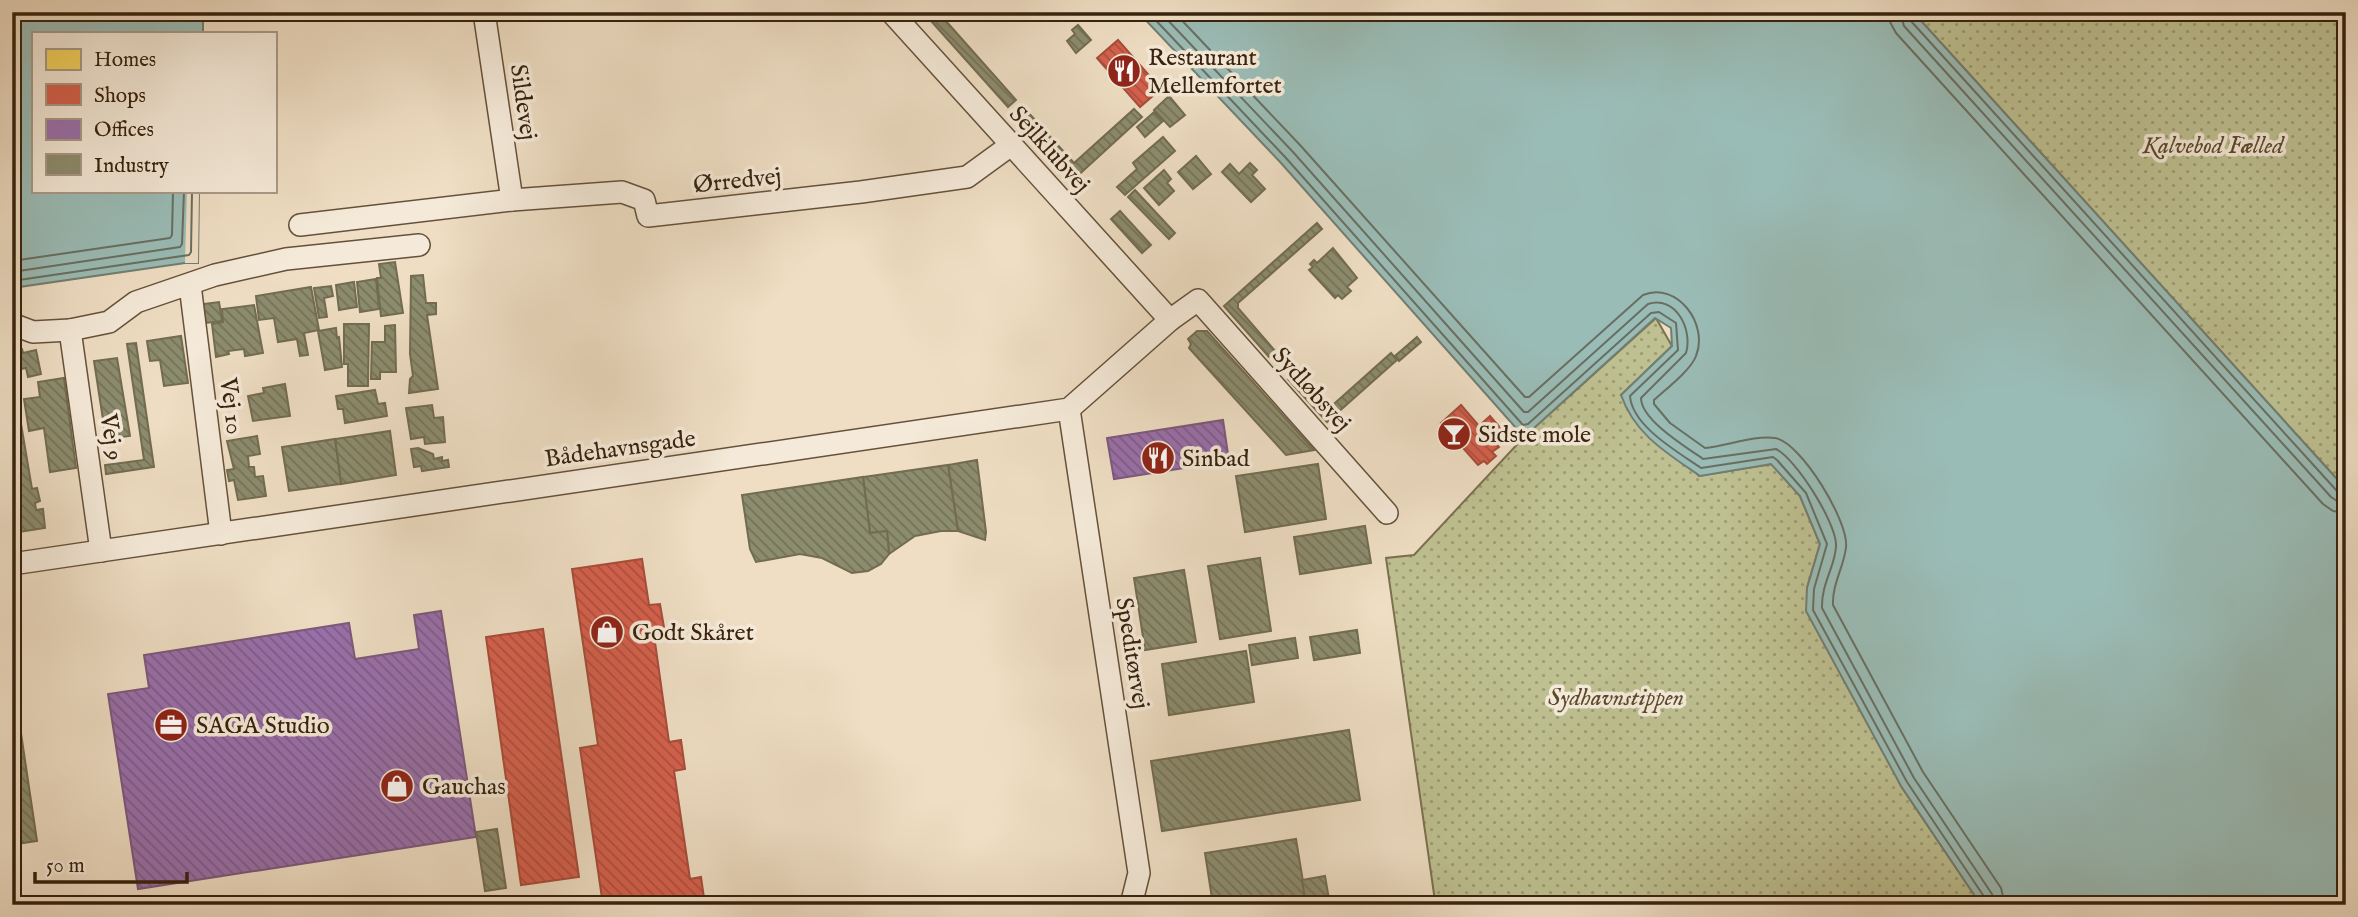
<svg xmlns="http://www.w3.org/2000/svg" width="2358" height="917" viewBox="0 0 2358 917" font-family="'IM FELL English',serif">
	<defs>
		<pattern id="grass-dots" width="8" height="8" patternUnits="userSpaceOnUse" patternTransform="scale(1.75)"><rect width="8" height="8" fill="#bec091"/><path d="M2 2h.1M6 6h.1" fill="none" stroke="#9b9c75" stroke-width="1.8" stroke-linecap="round"/></pattern>
		<pattern id="homes-back-hatch" width="6" height="6" patternUnits="userSpaceOnUse" patternTransform="scale(1.75)"><rect width="6" height="6" fill="#f6d55c"/><path d="M-1 5l2 2M0 0l6 6M5-1l2 2" fill="none" stroke="#d4b74f"/></pattern>
		<pattern id="shops-back-hatch" width="6" height="6" patternUnits="userSpaceOnUse" patternTransform="scale(1.75)"><rect width="6" height="6" fill="#d6604d"/><path d="M-1 5l2 2M0 0l6 6M5-1l2 2" fill="none" stroke="#ae4f3e"/></pattern>
		<pattern id="offices-back-hatch" width="6" height="6" patternUnits="userSpaceOnUse" patternTransform="scale(1.75)"><rect width="6" height="6" fill="#9970ab"/><path d="M-1 5l2 2M0 0l6 6M5-1l2 2" fill="none" stroke="#7e5c8a"/></pattern>
		<pattern id="industry-back-hatch" width="6" height="6" patternUnits="userSpaceOnUse" patternTransform="scale(1.75)"><rect width="6" height="6" fill="#8c8c6e"/><path d="M-1 5l2 2M0 0l6 6M5-1l2 2" fill="none" stroke="#737259"/></pattern>
	</defs>
	<rect width="100%" height="100%" fill="#efdec4"/>
	<filter id="stains"><feTurbulence type="fractalNoise" baseFrequency=".00286" numOctaves="4"/><feColorMatrix values="0 0 0 0 .2 0 0 0 0 .09 0 0 0 0 .02 0 0 0 .5 -.17"/></filter>
	<radialGradient id="worn" r=".72"><stop offset=".6" stop-color="#630" stop-opacity="0"/><stop offset="1" stop-color="#630" stop-opacity=".3"/></radialGradient>
	<g fill="url(#grass-dots)" stroke="#7a714f" stroke-width="2">
		<polygon points="1913,12 2346,12 2346,489"/>
		<polygon points="1656,318 1672,346 1621,395 1699,476 1772,464 1800,496 1820,544 1807,588 1901,786 1981,905 1409,905 1435,901 1386,558 1414,555 1524,437"/>
	</g>
	<g fill="#9abcb6" stroke="#727e72" stroke-width="2">
		<polygon points="12,12 203,12 203,33 33,33 33,191 199,191 198,263 185,263 12,288"/>
		<path d="M1138 12H1913L2346 489V905H1981L1901 786 1806 611 1807 588 1820 544 1800 496 1771 464 1700 476C1667 453 1635 435 1621 395L1672 346 1671 328 1655 318 1524 437 1281 163Z"/>
	</g>
	<polygon fill="#efdec4" points="187,191 199,191 198,263 185,263"/>
	<polygon fill="url(#homes-back-hatch)" stroke="#bd9f44" stroke-width="2" points="1023,897 1024,905 969,905"/>
	<g fill="url(#shops-back-hatch)" stroke="#a64d3a" stroke-width="2">
		<polygon points="1118,40 1161,89 1140,107 1097,58"/>
		<polygon points="1461,405 1479,426 1490,416 1502,430 1492,439 1499,447 1492,452 1496,456 1487,464 1484,461 1478,465 1441,423"/>
		<polygon points="642,559 649,605 660,604 665,633 654,635 669,742 681,740 685,769 674,771 690,879 701,877 705,905 603,905 580,748 598,745 572,569"/>
		<polygon points="543,629 579,877 521,885 486,637"/>
	</g>
	<g fill="url(#offices-back-hatch)" stroke="#7c597c" stroke-width="2">
		<polygon points="1223,420 1229,461 1114,479 1107,438"/>
		<polygon points="441,611 476,837 138,889 108,694 149,688 144,655 349,623 355,659 419,649 414,615"/>
	</g>
	<g fill="url(#industry-back-hatch)" stroke="#726c51" stroke-width="2">
		<polygon points="923,12 938,12 1016,100 1008,107"/>
		<polygon points="1078,25 1091,40 1076,53 1067,41 1075,34 1072,30"/>
		<polygon points="1169,96 1185,115 1170,127 1154,110"/>
		<polygon points="1134,109 1142,117 1074,179 1018,118 1026,110 1074,163"/>
		<polygon points="1154,112 1163,121 1145,137 1137,127"/>
		<polygon points="1163,137 1175,151 1125,195 1117,187 1137,169 1133,163"/>
		<polygon points="1196,156 1211,174 1193,189 1178,172"/>
		<polygon points="1250,163 1257,170 1252,175 1265,189 1251,202 1222,172 1230,164 1239,174"/>
		<polygon points="1164,170 1171,179 1167,183 1174,191 1159,205 1144,188"/>
		<polygon points="1135,190 1175,233 1169,239 1128,197"/>
		<polygon points="1120,211 1151,245 1142,253 1111,219"/>
		<polygon points="1317,223 1322,229 1238,303 1238,308 1276,352 1269,357 1224,306"/>
		<polygon points="1333,248 1357,278 1347,287 1351,291 1342,299 1338,295 1335,298 1309,270 1313,267 1310,264 1314,260 1317,263"/>
		<polygon points="395,262 403,313 381,316 377,278 381,278 379,264"/>
		<polygon points="423,275 426,303 436,303 436,314 427,315 438,389 409,393 410,379 413,376 410,354 411,276"/>
		<polygon points="376,279 379,309 360,312 357,282"/>
		<polygon points="354,282 357,307 339,310 336,285"/>
		<polygon points="331,286 333,296 324,298 327,317 319,318 314,288"/>
		<polygon points="311,287 319,330 304,333 308,355 300,356 297,339 278,342 274,318 259,320 256,296"/>
		<polygon points="219,302 222,321 206,323 203,304"/>
		<polygon points="254,305 263,353 245,356 244,349 228,351 229,354 216,357 212,324 223,322 222,309"/>
		<polygon points="344,324 369,324 368,386 348,386 348,364 344,364"/>
		<polygon points="395,325 396,372 380,372 380,379 371,379 372,342 385,342 385,326"/>
		<polygon points="336,328 337,338 339,337 342,367 325,370 318,331"/>
		<polygon points="1197,331 1207,331 1314,450 1286,455 1189,348 1191,344 1188,339"/>
		<polygon points="181,336 188,383 164,386 160,360 150,361 147,341"/>
		<polygon points="1417,337 1421,342 1399,361 1395,356"/>
		<polygon points="136,343 154,467 106,474 105,465 144,460 127,344"/>
		<polygon points="22,349 23,353 36,350 41,374 28,377 26,368 16,370 12,350"/>
		<polygon points="1391,353 1397,360 1327,422 1288,379 1294,374 1326,411"/>
		<polygon points="117,358 130,436 106,439 94,361"/>
		<polygon points="64,378 76,468 50,472 44,428 29,431 24,399 40,397 38,382"/>
		<polygon points="285,384 290,416 253,421 248,396 264,393 263,388"/>
		<polygon points="375,390 378,404 385,403 387,416 345,423 343,409 338,409 336,396"/>
		<polygon points="432,405 434,418 443,417 445,442 425,444 424,437 411,439 406,408"/>
		<polygon points="19,412 32,489 37,488 40,501 35,503 36,510 43,509 45,528 12,533 12,523 21,521 18,501 12,505 12,413"/>
		<polygon points="390,431 396,475 341,484 335,439"/>
		<polygon points="257,436 260,454 248,456 249,467 254,467 255,477 263,476 266,496 238,500 234,480 229,481 227,470 234,469 227,441"/>
		<polygon points="335,439 341,484 289,491 282,447"/>
		<polygon points="418,448 433,454 434,459 442,457 442,461 448,460 449,467 422,471 421,466 414,467 411,449"/>
		<polygon points="977,460 986,532 985,540 958,531 948,465"/>
		<polygon points="1318,464 1326,519 1245,532 1236,476"/>
		<polygon points="948,465 958,531 941,531 915,536 889,554 887,531 870,533 863,477"/>
		<polygon points="863,477 870,533 887,531 889,554 881,564 868,571 852,573 822,558 800,554 756,562 750,549 742,495"/>
		<polygon points="1365,526 1371,563 1300,574 1294,537"/>
		<polygon points="1260,558 1271,631 1220,639 1208,566"/>
		<polygon points="1184,570 1196,642 1145,650 1134,578"/>
		<polygon points="1357,630 1360,653 1314,660 1310,637"/>
		<polygon points="1295,638 1298,658 1252,665 1249,645"/>
		<polygon points="1246,651 1254,702 1169,715 1162,664"/>
		<polygon points="15,693 37,841 17,844 19,858 12,859 12,694"/>
		<polygon points="1349,730 1360,800 1162,831 1151,761"/>
		<polygon points="497,829 506,888 485,891 476,832"/>
		<polygon points="1296,839 1306,900 1277,905 1213,905 1205,853"/>
		<polygon points="1325,876 1330,905 1306,905 1302,880"/>
	</g>
	<g fill="none" stroke-linecap="round" stroke-linejoin="round">
		<g stroke="#686f62" stroke-width="2">
			<path d="M1148 12 1286 158 1523 425 1528 424 1651 313 1659 312 1676 323 1678 350 1630 396C1632 426 1678 452 1701 468L1773 457 1777 460 1806 493 1827 544 1814 589 1813 610 1907 782 1985 898 1986 905"/>
			<path d="M1160 12 1293 152 1524 412H1528L1648 304C1676 295 1693 330 1686 353L1641 398C1641 420 1686 447 1703 459L1776 449C1796 459 1835 521 1836 544 1837 563 1821 583 1822 608L1914 778 1992 894 1995 905"/>
			<path d="M1174 12 1300 145 1525 397H1529L1643 295C1677 281 1709 324 1696 356 1691 370 1666 389 1654 400V404L1670 423 1705 448C1726 446 1755 435 1775 438 1801 442 1849 522 1846 547 1844 567 1832 584 1833 605L1923 772 2001 888 2005 905"/>
			<polyline points="1889,12 1890,22 1896,33 2323,504 2333,511 2346,513"/>
			<polyline points="1900,12 1904,26 2331,497 2337,501 2346,502"/>
			<polyline points="1908,12 1910,20 2337,491 2346,493"/>
			<polyline points="12,261 170,238 172,235 173,191"/>
			<polyline points="12,272 180,247 182,244 184,191"/>
			<polyline points="12,281 189,255 191,252 192,191"/>
		</g>
		<g stroke="#65513b" stroke-width="24">
			<g id="minor">
				<polyline points="484,12 512,200"/>
				<polyline points="891,12 1170,320"/>
				<polyline points="300,225 512,200 622,192 644,200 648,216 861,192 967,177 1011,145"/>
				<polyline points="190,285 221,534"/>
				<polyline points="12,324 33,332 70,330 109,322 136,302 215,275 286,259 419,245"/>
				<polyline points="70,330 101,551"/>
				<polyline points="1069,409 1139,873 1131,905"/>
				<polyline points="12,564 1069,409 1170,320 1198,300 1387,513"/>
			</g>
		</g>
		<use href="#minor" stroke="#f5ead9" stroke-width="21"/>
	</g>
	<defs>
		<g id="restaurant-disc" transform="scale(1.75)"><circle r="9.5" fill="#8f2418" stroke="#f5ead9"/><path d="M-5-6h1v4h1v-4h1v4h1v-4h1v5L-1.5 .5V6h-2V.5L-5-1ZM5-6V6H3V1.5H1.5Q1.5-4 5-6Z" fill="#fff"/></g>
		<g id="bar-disc" transform="scale(1.75)"><circle r="9.5" fill="#8f2418" stroke="#f5ead9"/><path d="M-6-5H6L.8 .8V4.5H3.5V6h-7V4.5H-.8V.8Z" fill="#fff"/></g>
		<g id="shop-disc" transform="scale(1.75)"><circle r="9.5" fill="#8f2418" stroke="#f5ead9"/><path d="M-5-2.5h2.3a2.7 3.5 0 0 1 5.4 0H5L5.5 6h-11ZM-1.5-2.5h3a1.5 2.3 0 0 0-3 0Z" fill="#fff"/></g>
		<g id="office-disc" transform="scale(1.75)"><circle r="9.5" fill="#8f2418" stroke="#f5ead9"/><path d="M-6-3h4V-5.5h4V-3h4V5H-6ZM-1-4.5V-3h2v-1.5ZM-6 0V1H6V0Z" fill="#fff"/></g>
	</defs>
	<g fill-rule="evenodd">
		<use href="#restaurant-disc" x="1124" y="71"/>
		<use href="#bar-disc" x="1454" y="434"/>
		<use href="#restaurant-disc" x="1158" y="458"/>
		<use href="#shop-disc" x="607" y="632"/>
		<use href="#office-disc" x="171" y="725"/>
		<use href="#shop-disc" x="397" y="786"/>
	</g>
	<g text-anchor="middle" stroke-width="7" stroke-linejoin="round" paint-order="stroke">
		<g font-size="24" fill="#37220d" stroke="#f5ead9" text-anchor="start">
			<text x="1148" y="65">Restaurant<tspan x="1148" dy="28">Mellemfortet</tspan></text>
			<text x="1478" y="442">Sidste mole</text>
			<text x="1182" y="466">Sinbad</text>
			<text x="632" y="640">Godt Skåret</text>
			<text x="196" y="733">SAGA Studio</text>
			<text x="422" y="794">Gauchas</text>
		</g>
		<g font-size="24" fill="#37220d" stroke="#f5ead9">
			<text transform="translate(524 102) rotate(82)" y="8">Sildevej</text>
			<text transform="translate(1050 149) rotate(48)" y="8">Sejlklubvej</text>
			<text transform="translate(737 180) rotate(-6)" y="8">Ørredvej</text>
			<text transform="translate(1312 389) rotate(48)" y="8">Sydløbsvej</text>
			<text transform="translate(232 406) rotate(83)" y="8">Vej 10</text>
			<text transform="translate(112 437) rotate(82)" y="8">Vej 9</text>
			<text transform="translate(620 448) rotate(-8)" y="8">Bådehavnsgade</text>
			<text transform="translate(1133 653) rotate(81)" y="8">Speditørvej</text>
		</g>
		<g font-size="24" font-style="italic" fill="#594a2e" stroke="#f5ead9">
			<text x="2213" y="153">Kalvebod Fælled</text>
			<text x="1616" y="705">Sydhavnstippen</text>
		</g>
	</g>
	<rect width="2358" height="917" fill="none" stroke="#efdec4" stroke-width="42"/>
	<rect x="14" y="14" width="2330" height="889" fill="none" stroke="#37220d" stroke-width="3.5"/>
	<rect x="21" y="21" width="2316" height="875" fill="none" stroke="#37220d" stroke-width="2"/>
	<rect x="32" y="32" width="245" height="161" fill="#f5ead9" stroke="#a99a87" stroke-width="2"/>
	<rect x="46" y="49" width="35" height="21" fill="#f6d55c" stroke="#a99a87" stroke-width="2"/>
	<text x="94" y="66" font-size="21" fill="#37220d">Homes</text>
	<rect x="46" y="84" width="35" height="21" fill="#d6604d" stroke="#a99a87" stroke-width="2"/>
	<text x="94" y="102" font-size="21" fill="#37220d">Shops</text>
	<rect x="46" y="119" width="35" height="21" fill="#9970ab" stroke="#a99a87" stroke-width="2"/>
	<text x="94" y="136" font-size="21" fill="#37220d">Offices</text>
	<rect x="46" y="154" width="35" height="21" fill="#8c8c6e" stroke="#a99a87" stroke-width="2"/>
	<text x="94" y="172" font-size="21" fill="#37220d">Industry</text>
	<path d="M35 872v10h152v-10" fill="none" stroke="#37220d" stroke-width="3.5"/>
	<text x="46" y="872" font-size="21" fill="#37220d" stroke="#f5ead9" stroke-width="5" paint-order="stroke">50 m</text>
	<rect width="100%" height="100%" filter="url(#stains)"/>
	<rect width="100%" height="100%" fill="url(#worn)"/>
</svg>
